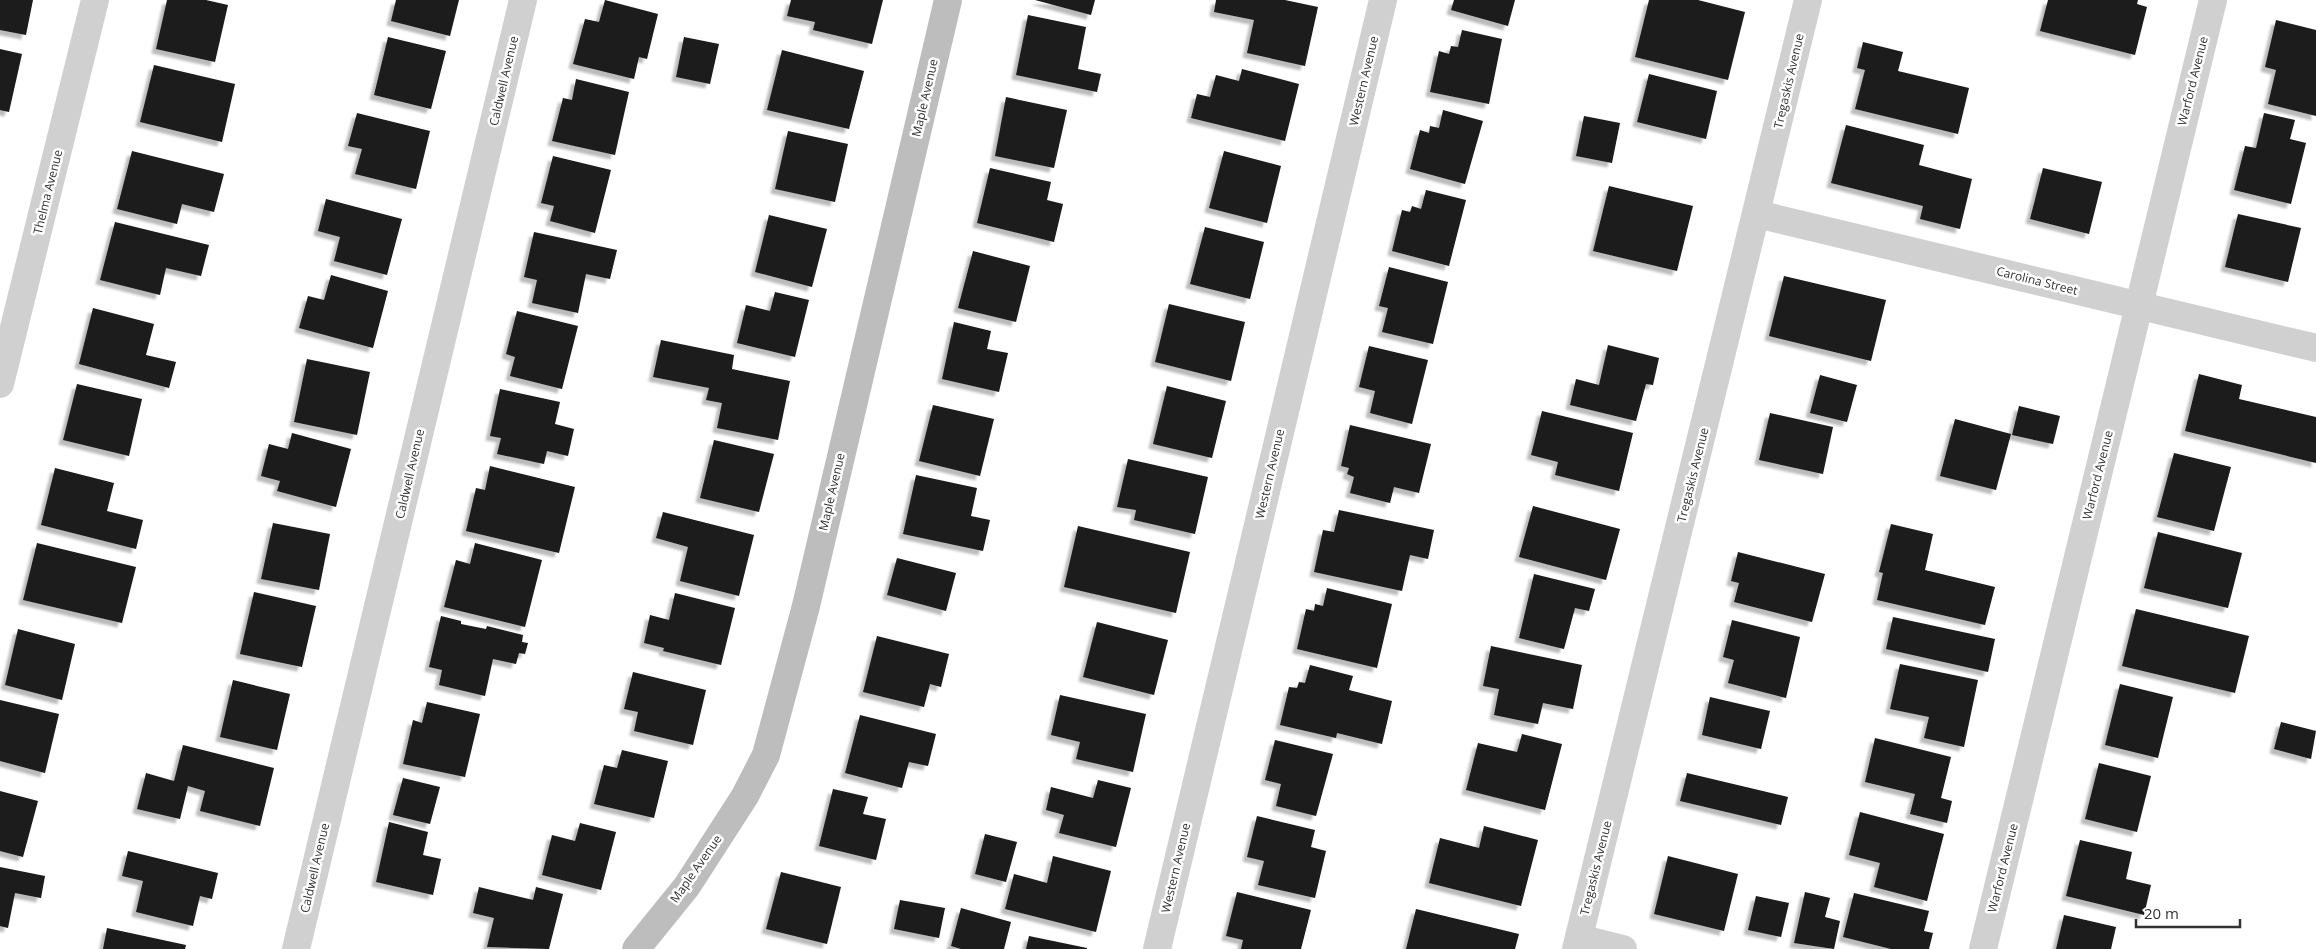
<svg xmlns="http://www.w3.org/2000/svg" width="2316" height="949" viewBox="0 0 2316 949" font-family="'Open Sans',sans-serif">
	<defs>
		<filter id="shadow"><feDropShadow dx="-4.5" dy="4.5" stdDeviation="1" flood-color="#0004"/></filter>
	</defs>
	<rect width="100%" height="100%" fill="#fff"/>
	<g fill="#1a1a1a" filter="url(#shadow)">
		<polygon points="0,0 33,0 26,35 0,30"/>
		<polygon points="167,0 206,0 228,5 215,62 156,49"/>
		<polygon points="396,0 459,0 450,36 391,21"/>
		<polygon points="605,0 658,14 647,59 639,57 634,79 573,64 585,19 599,22"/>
		<polygon points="791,0 883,0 872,44 813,30 815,22 787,16"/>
		<polygon points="1035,0 1095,0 1091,15"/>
		<polygon points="1216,0 1285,0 1318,7 1305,66 1247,53 1254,20 1214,12"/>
		<polygon points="1454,0 1515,0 1508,26 1451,10"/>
		<polygon points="1649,0 1698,0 1745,12 1728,80 1635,57"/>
		<polygon points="2048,0 2138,0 2137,4 2147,7 2135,55 2040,31"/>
		<polygon points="1028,15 1086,27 1078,69 1101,74 1097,92 1016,75"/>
		<polygon points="2276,20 2316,30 2316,116 2268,104 2276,70 2265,67"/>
		<polygon points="1462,30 1502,39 1489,104 1430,92 1439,51 1449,54 1451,46 1458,47"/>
		<polygon points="388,37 446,51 431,109 374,95"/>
		<polygon points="684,37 719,44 710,84 676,77"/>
		<polygon points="1863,42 1903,52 1898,71 1969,88 1958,134 1855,109 1865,70 1857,68"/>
		<polygon points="0,49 22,54 9,112 0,110"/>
		<polygon points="782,50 864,71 849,129 767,110"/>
		<polygon points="154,65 235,84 222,142 140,122"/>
		<polygon points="1242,69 1299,84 1285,141 1191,118 1197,94 1210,97 1216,75 1239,81"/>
		<polygon points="1649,74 1717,91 1706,139 1637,122"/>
		<polygon points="576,79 629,92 615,155 552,141 563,98 572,100"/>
		<polygon points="1006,97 1067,110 1054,168 995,156"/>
		<polygon points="1443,110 1483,121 1465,184 1410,169 1420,130 1429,133 1430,126 1439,128"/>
		<polygon points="357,113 430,131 416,189 355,174 362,149 348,146"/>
		<polygon points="2264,113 2295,120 2290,139 2306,143 2291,204 2234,190 2245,146 2256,148"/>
		<polygon points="1584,116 1620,123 1612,163 1576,156"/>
		<polygon points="1846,125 1924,145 1919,165 1972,179 1960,229 1920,219 1923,206 1831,183"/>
		<polygon points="788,131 848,144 835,202 775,189"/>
		<polygon points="132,151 224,174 214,212 182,204 177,224 117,209"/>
		<polygon points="1224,151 1281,166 1267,223 1209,208"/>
		<polygon points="553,156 611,170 595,233 550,221 554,206 541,203"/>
		<polygon points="990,168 1051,182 1047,200 1063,204 1054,242 977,223"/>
		<polygon points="2043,168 2102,182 2089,234 2030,219"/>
		<polygon points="1609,186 1693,206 1677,271 1593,251"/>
		<polygon points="1426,190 1466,200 1449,266 1392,251 1402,210 1410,212 1412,206 1421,209"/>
		<polygon points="326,199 402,219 387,275 334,261 340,237 318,231"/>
		<polygon points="2238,214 2301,228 2288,282 2225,267"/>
		<polygon points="769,215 827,229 812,287 755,272"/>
		<polygon points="115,222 209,245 201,276 166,268 160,295 100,280"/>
		<polygon points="1205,227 1264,242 1250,299 1190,284"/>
		<polygon points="534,232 617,250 610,279 586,274 578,313 532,303 537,280 524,277"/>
		<polygon points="973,251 1030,266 1016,322 958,308"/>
		<polygon points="1389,267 1448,282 1433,344 1382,332 1388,308 1379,306"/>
		<polygon points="331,275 388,291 373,348 299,328 308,296 324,300"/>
		<polygon points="1784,276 1886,300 1871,361 1769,336"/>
		<polygon points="775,292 809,300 795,357 737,343 746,305 770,311"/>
		<polygon points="1169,304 1245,322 1231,381 1155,362"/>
		<polygon points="93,308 154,324 146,355 176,362 169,388 79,364"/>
		<polygon points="517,311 578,326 562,389 510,376 515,357 506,354"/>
		<polygon points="954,322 991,331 987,349 1008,353 999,392 942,379"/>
		<polygon points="661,340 734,355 732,369 790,381 778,440 717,428 722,403 706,400 709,388 653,377"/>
		<polygon points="1608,345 1659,358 1653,385 1646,384 1636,421 1570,405 1576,379 1599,385"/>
		<polygon points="1369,346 1428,360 1412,424 1370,413 1375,391 1359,387"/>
		<polygon points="307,359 370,372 357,435 294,422"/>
		<polygon points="2199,374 2242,385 2239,399 2316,417 2316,463 2185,431"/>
		<polygon points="1820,375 1857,385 1847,422 1810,413"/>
		<polygon points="77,384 142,399 129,456 63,440"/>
		<polygon points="1167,386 1226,401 1212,458 1153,444"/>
		<polygon points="500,389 560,402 555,424 574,429 568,456 547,451 544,464 497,454 501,438 490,436"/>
		<polygon points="933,405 994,419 980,476 919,461"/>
		<polygon points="2019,406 2060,416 2053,444 2012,435"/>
		<polygon points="1542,411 1633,433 1619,491 1555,475 1558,462 1531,455"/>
		<polygon points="1770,413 1833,427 1823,474 1759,460"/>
		<polygon points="1955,419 2011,434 1996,490 1940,476"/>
		<polygon points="1350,425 1431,444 1419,493 1394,487 1390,503 1350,493 1354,477 1347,474 1349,468 1341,466"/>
		<polygon points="292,433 351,449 336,507 277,491 280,481 261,476 269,444 288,449"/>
		<polygon points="714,440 774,454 759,512 700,498"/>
		<polygon points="2174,453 2231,467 2214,531 2157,517"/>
		<polygon points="1128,459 1208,477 1195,534 1134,520 1136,510 1117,507"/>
		<polygon points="490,466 575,487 559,553 466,531 476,488 485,490"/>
		<polygon points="55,468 114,483 107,511 143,520 136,549 41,525"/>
		<polygon points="916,475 977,488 971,516 990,520 983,551 903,534"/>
		<polygon points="1533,506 1620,529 1606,580 1519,557"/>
		<polygon points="1339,510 1434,530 1428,559 1410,555 1402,591 1314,572 1323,530 1334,532"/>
		<polygon points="663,512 754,535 739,596 680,581 688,547 656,538"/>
		<polygon points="273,523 330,534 319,590 261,579"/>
		<polygon points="1891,524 1933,534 1925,570 1995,587 1985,625 1877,600 1883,573 1879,572"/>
		<polygon points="1078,526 1190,552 1176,613 1064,587"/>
		<polygon points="2158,532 2242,553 2228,608 2144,588"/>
		<polygon points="37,543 136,567 122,623 23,600"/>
		<polygon points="475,543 542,560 525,627 444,607 456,560 470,564"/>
		<polygon points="1738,552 1825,574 1812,622 1734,602 1739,583 1731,581"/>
		<polygon points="897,558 956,573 946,611 887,595"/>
		<polygon points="1534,574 1595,589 1589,611 1575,608 1564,649 1519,638"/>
		<polygon points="1327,588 1392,604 1377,668 1297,649 1306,609 1314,611 1315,604 1323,606"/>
		<polygon points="254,592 316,606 302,667 240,654"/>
		<polygon points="675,593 735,608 721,665 663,651 664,648 644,643 650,615 669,620"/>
		<polygon points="2136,609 2249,636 2235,693 2122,666"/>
		<polygon points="441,616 461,621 461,624 486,629 487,626 523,635 522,642 528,643 525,654 519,653 516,664 493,659 485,696 439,685 442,670 429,667"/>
		<polygon points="1893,617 1995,639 1988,672 1886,649"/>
		<polygon points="1732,620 1800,637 1786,698 1728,683 1734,660 1723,657"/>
		<polygon points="1097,622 1168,640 1154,695 1083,677"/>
		<polygon points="18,629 75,644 62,700 5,685"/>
		<polygon points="877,636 949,654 941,687 930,684 924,707 863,692"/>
		<polygon points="1491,646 1582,665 1573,709 1543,703 1538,724 1494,715 1499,689 1483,686"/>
		<polygon points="1900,664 1978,680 1964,747 1924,738 1929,717 1890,709"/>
		<polygon points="1310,665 1353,676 1349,690 1392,701 1382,744 1337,733 1336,738 1280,725 1289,687 1297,688 1299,682 1305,683"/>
		<polygon points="633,672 706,690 693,745 634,731 638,712 624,709"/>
		<polygon points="233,680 290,694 277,750 220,737"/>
		<polygon points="2120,684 2173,697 2158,758 2105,745"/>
		<polygon points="1060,695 1146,714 1133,772 1076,759 1080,742 1051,735"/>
		<polygon points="1710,697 1770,711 1761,749 1702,735"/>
		<polygon points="0,700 59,714 45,773 0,761"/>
		<polygon points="427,702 480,714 465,777 403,764 413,720 422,723"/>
		<polygon points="860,715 936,734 928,766 909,762 902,788 845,773"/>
		<polygon points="2281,722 2316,731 2311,759 2274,749"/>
		<polygon points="1522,734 1562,744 1545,810 1466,790 1478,743 1517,752"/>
		<polygon points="1875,738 1951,757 1941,798 1952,801 1947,823 1910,814 1915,794 1865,782"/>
		<polygon points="1275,740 1333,754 1316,816 1276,806 1281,784 1265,780"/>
		<polygon points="183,745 274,768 260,826 200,811 205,791 188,786 180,819 137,809 146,773 174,781"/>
		<polygon points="622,750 668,761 654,818 594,804 604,765 617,768"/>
		<polygon points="2099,763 2151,776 2137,832 2085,819"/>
		<polygon points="1687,773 1788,797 1781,825 1680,801"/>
		<polygon points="403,778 440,787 430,824 393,815"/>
		<polygon points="1098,780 1131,788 1116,847 1059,833 1064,815 1046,810 1051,787 1093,798"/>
		<polygon points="833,789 868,797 863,814 886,819 876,860 819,846"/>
		<polygon points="0,791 38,801 23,857 0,851"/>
		<polygon points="1860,812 1944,834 1927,901 1874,887 1880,863 1849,855"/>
		<polygon points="1257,816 1315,830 1311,847 1326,851 1315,898 1258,885 1264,861 1247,857"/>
		<polygon points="389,822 428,832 423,855 441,859 433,895 376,882"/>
		<polygon points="580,823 616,832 601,890 542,875 552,835 575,841"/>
		<polygon points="1484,826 1538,840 1521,906 1429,883 1440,838 1479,848"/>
		<polygon points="985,834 1017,842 1006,882 975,874"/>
		<polygon points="2080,840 2132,852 2126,879 2151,885 2144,915 2066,896"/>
		<polygon points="128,851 218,873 212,899 200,896 193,926 136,912 143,881 122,876"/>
		<polygon points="1053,856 1111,871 1096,932 1005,909 1014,874 1047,883"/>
		<polygon points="1668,856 1738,874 1724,931 1654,914"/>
		<polygon points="0,867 45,876 41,898 15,893 8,928 0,926"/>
		<polygon points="781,872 841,887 827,944 766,929"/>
		<polygon points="479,887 533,900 536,887 563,894 549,949 487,947 494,918 473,913"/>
		<polygon points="1237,892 1311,910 1301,949 1241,949 1243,940 1226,936"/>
		<polygon points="1805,892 1830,898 1825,917 1840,921 1834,949 1794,943"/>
		<polygon points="1854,893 1929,911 1924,931 1933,933 1929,949 1891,949 1843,937"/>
		<polygon points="1756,896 1789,903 1781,937 1748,930"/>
		<polygon points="900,900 945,908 939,938 894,929"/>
		<polygon points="961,908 1011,922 1004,949 961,949 951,946"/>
		<polygon points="1416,909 1519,934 1515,949 1406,949"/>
		<polygon points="2064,915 2116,927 2111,949 2056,949"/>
		<polygon points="107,928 186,945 185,949 103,949"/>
		<polygon points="1029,936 1087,948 1087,949 1026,949"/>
	</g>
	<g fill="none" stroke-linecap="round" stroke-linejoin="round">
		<g stroke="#d0d0d0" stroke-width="28">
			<polyline points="1757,214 2316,348"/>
			<polyline points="0,384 95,0"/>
			<polyline points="1579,938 1623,949"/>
			<polyline points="296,949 523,0"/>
			<polyline points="1157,949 1383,0"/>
			<polyline points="1576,949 1808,0"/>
			<polyline points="1983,949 2213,0"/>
		</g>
		<polyline stroke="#bdbdbd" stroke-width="28" points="636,949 687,886 745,796 766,755 806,606 948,0"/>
	</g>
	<g text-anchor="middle" stroke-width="5" stroke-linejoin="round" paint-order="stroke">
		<g font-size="12" fill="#333" stroke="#fff">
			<text transform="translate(504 81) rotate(-77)" y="4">Caldwell Avenue</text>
			<text transform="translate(1364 81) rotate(-77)" y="4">Western Avenue</text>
			<text transform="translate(1789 81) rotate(-77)" y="4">Tregaskis Avenue</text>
			<text transform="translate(2193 81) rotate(-76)" y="4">Warford Avenue</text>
			<text transform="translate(925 98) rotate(-77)" y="4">Maple Avenue</text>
			<text transform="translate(48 192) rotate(-76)" y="4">Thelma Avenue</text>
			<text transform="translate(2037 281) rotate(14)" y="4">Carolina Street</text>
			<text transform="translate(410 474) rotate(-77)" y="4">Caldwell Avenue</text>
			<text transform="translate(1270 474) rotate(-77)" y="4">Western Avenue</text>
			<text transform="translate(1693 475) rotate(-76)" y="4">Tregaskis Avenue</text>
			<text transform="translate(2098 475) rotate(-76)" y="4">Warford Avenue</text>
			<text transform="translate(832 492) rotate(-77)" y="4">Maple Avenue</text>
			<text transform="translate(315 868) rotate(-77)" y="4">Caldwell Avenue</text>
			<text transform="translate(1176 868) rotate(-77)" y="4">Western Avenue</text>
			<text transform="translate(1596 868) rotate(-76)" y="4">Tregaskis Avenue</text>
			<text transform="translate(2003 868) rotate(-76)" y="4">Warford Avenue</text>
			<text transform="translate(696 869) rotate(-55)" y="4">Maple Avenue</text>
		</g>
	</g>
	<path d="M2136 919v8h104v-8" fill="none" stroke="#333333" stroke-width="2.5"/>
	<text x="2144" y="919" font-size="15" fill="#333333" stroke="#ffffff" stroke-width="4" paint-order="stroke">20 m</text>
</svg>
